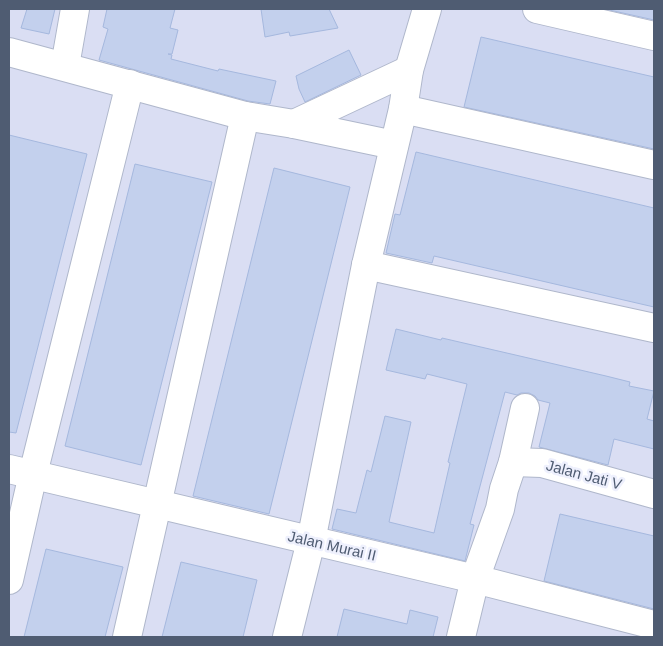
<svg xmlns="http://www.w3.org/2000/svg" width="663" height="646" viewBox="0 0 663 646" font-family="Helvetica,sans-serif">
	<rect width="100%" height="100%" fill="#e8eafa"/>
	<rect fill="#dadef3" x="9" y="9" width="645" height="628"/>
	<g fill="#c3d0ed" stroke="#a5b8de">
		<polygon points="27,9 55,9 49,34 21,28"/>
		<polygon points="107,9 175,9 170,28 178,30 172,54 168,54 172,55 171,59 218,71 219,69 276,81 270,104 248,101 99,60 108,29 103,27"/>
		<polygon points="261,9 329,9 338,28 290,36 289,32 265,37"/>
		<polygon points="605,9 654,9 654,20"/>
		<polygon points="481,37 654,77 654,149 464,107"/>
		<polygon points="349,50 361,75 305,102 299,89 296,76"/>
		<polygon points="9,135 87,154 16,433 9,432"/>
		<polygon points="416,152 654,208 654,307 434,256 432,263 386,253 395,214 400,215"/>
		<polygon points="135,164 212,182 141,465 65,446"/>
		<polygon points="274,168 350,187 269,514 193,496"/>
		<polygon points="396,329 441,340 442,338 606,376 630,382 629,386 654,391 647,419 654,421 654,449 614,439 608,465 539,447 550,403 538,400 535,396 529,393 521,393 517,395 505,392 470,524 474,525 465,561 332,529 337,509 356,513 367,470 371,472 385,416 411,422 389,522 434,533 450,463 448,462 467,384 427,374 425,379 386,370"/>
		<polygon points="560,514 654,536 654,609 544,581"/>
		<polygon points="46,549 123,567 105,637 24,637"/>
		<polygon points="181,562 257,580 243,637 162,637"/>
		<polygon points="344,609 407,624 410,610 438,617 433,637 337,637"/>
	</g>
	<g fill="none" stroke-linecap="round" stroke-linejoin="round">
		<g stroke="#afb7cb" stroke-width="30">
			<g id="minor">
				<polyline points="537,9 654,36"/>
				<polyline points="9,52 245,116 294,124 394,145"/>
				<polyline points="65,66 75,9"/>
				<polyline points="403,109 654,165"/>
				<polyline points="294,124 409,70"/>
				<polyline points="366,265 654,328"/>
				<polyline points="513,462 542,463 654,494"/>
				<polyline points="9,469 475,579 654,625"/>
				<polyline points="9,580 33,474 130,84"/>
				<polyline points="127,637 245,116"/>
				<polyline points="287,637 311,541 366,265 403,109 409,70 427,9"/>
				<polyline points="461,637 475,579 500,509 504,489 513,462 525,408"/>
			</g>
		</g>
		<use href="#minor" stroke="#fff" stroke-width="28"/>
	</g>
	<g text-anchor="middle" stroke-width="5" stroke-linejoin="round" paint-order="stroke">
		<g font-size="15" fill="#4f5c72" stroke="#eef0fd">
			<text transform="translate(584 475) rotate(15)" y="5">Jalan Jati V</text>
			<text transform="translate(332 546) rotate(13)" y="5">Jalan Murai II</text>
		</g>
	</g>
	<rect width="663" height="646" fill="none" stroke="#4f5c72" stroke-width="20"/>
</svg>
